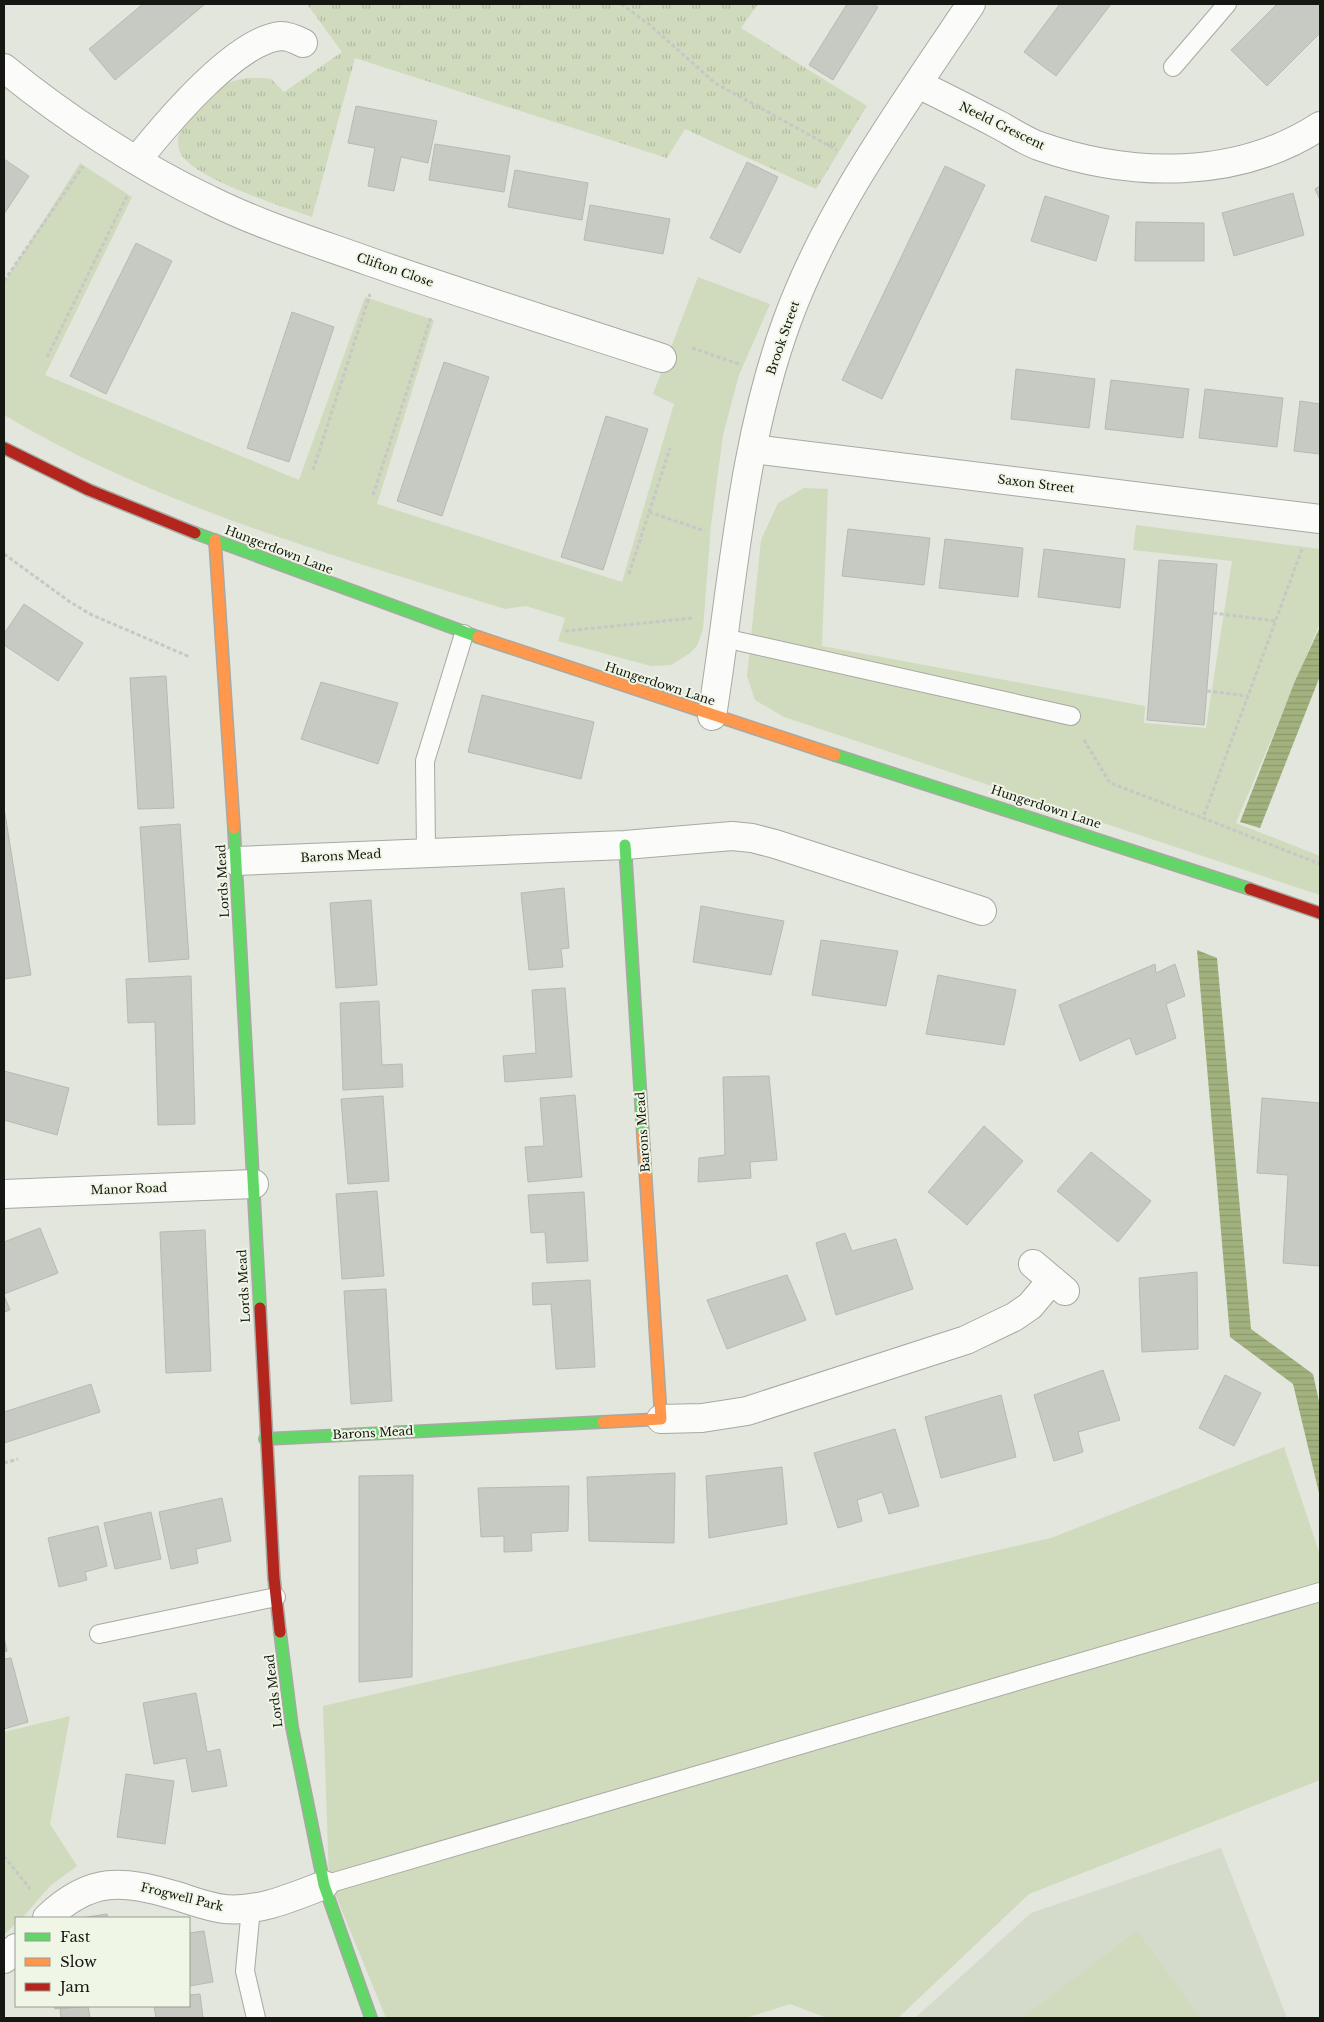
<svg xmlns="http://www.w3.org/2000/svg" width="1324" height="2022" viewBox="0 0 1324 2022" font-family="'Libre Baskerville',serif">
	<defs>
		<pattern id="park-tufts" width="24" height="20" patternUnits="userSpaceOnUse" patternTransform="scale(1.25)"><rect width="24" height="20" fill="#d0dabd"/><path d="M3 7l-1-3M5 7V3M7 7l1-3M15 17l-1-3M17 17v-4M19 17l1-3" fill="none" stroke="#b2baa1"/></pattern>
		<pattern id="water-rules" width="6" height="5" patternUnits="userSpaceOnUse" patternTransform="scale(1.25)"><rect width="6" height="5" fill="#a2b27e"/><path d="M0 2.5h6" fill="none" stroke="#8b986c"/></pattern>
	</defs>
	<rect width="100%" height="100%" fill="#e2e6dc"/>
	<polygon fill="#d4dbca" points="1221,1848 1287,2018 915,2018 1031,1913"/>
	<g fill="#d0dabd">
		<path d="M80 163 132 197 45 375 299 480 365 297 434 320 377 504 622 582 674 404 653 394 698 277 770 304 739 375 723 435 711 525 703 629 697 646 690 653 671 665 651 666 558 641 565 618 526 606 505 609C335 556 158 507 4 415V283Z"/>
		<polygon points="804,488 828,489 822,646 1145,706 1144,723 1206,728 1232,561 1133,550 1136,525 1320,549 1320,623 1236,823 1320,856 1320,895 784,717 755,700 747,676 761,540 778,503"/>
		<polygon points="1284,1447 1320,1555 1320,1780 1029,1894 898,2018 827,2018 790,2004 746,2018 386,2018 329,1879 323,1706 1051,1538"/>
		<polygon points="70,1716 50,1824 77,1866 50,1886 22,1918 16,1918 16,1923 4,1935 4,1732"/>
		<polygon points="1137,1931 1201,2018 1022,2018"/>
	</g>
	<path fill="url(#park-tufts)" d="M307 4H758L741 28 867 106 816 189 685 129 667 158 355 58 312 217C284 207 191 178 180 152 172 132 190 115 202 102 221 81 243 75 271 79L284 92 342 52Z"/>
	<g fill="url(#water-rules)">
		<polygon points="1320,627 1320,676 1260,828 1240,822 1295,681"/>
		<polygon points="1197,950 1217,958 1251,1329 1313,1374 1320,1406 1320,1497 1293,1384 1230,1337"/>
	</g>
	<g fill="#c7cac3" stroke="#b7b9b2">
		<polygon points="143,4 205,4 115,80 89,49"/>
		<polygon points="847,4 873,4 878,7 833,80 809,65"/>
		<polygon points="1060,4 1111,4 1056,76 1024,52"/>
		<polygon points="1277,4 1320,4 1320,33 1267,86 1231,50"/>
		<polygon points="356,106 437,121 428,163 401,157 394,191 368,186 375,148 348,143"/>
		<polygon points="435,144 510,156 504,192 429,180"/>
		<polygon points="4,159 29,176 4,214"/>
		<polygon points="747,162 778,177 740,253 710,238"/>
		<polygon points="945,166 985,185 882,399 842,380"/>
		<polygon points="515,170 588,183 582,220 508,207"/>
		<polygon points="1320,186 1320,200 1315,189"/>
		<polygon points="1293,193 1304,235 1234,256 1222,213"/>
		<polygon points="1045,196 1109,216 1096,261 1031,241"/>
		<polygon points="590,205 670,219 663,254 584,240"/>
		<polygon points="1136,222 1204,223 1204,261 1135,261"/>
		<polygon points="136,243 172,261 106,394 70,376"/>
		<polygon points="292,312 334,327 289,462 247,448"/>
		<polygon points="444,362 489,377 442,516 397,501"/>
		<polygon points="1016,369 1095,379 1089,428 1011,419"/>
		<polygon points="1111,380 1189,389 1183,438 1105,429"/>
		<polygon points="1205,389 1283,398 1277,447 1199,438"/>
		<polygon points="1300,401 1320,404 1320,454 1294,451"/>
		<polygon points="606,416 648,429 603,570 561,557"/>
		<polygon points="848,529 930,538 924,585 842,576"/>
		<polygon points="945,539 1023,548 1018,597 939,588"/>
		<polygon points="1044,549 1125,559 1120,608 1038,597"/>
		<polygon points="1159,560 1217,564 1204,725 1147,720"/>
		<polygon points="24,604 83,643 58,681 4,645 4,634"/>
		<polygon points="166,676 174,808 138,809 130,678"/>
		<polygon points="321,682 398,703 378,764 301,739"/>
		<polygon points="482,695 594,722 581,779 468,752"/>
		<polygon points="4,808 31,975 4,979"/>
		<polygon points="180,824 189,959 149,962 140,827"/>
		<polygon points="564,888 569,948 561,949 563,967 529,970 521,893"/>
		<polygon points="371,900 377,985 336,988 330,903"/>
		<polygon points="701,906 784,921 771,975 693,962"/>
		<polygon points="821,940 898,951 886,1006 812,995"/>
		<polygon points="1155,964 1156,973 1175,964 1185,996 1166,1004 1176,1038 1136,1055 1130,1038 1080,1061 1059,1005"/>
		<polygon points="938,975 1016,990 1004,1045 926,1034"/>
		<polygon points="191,976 195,1124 158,1125 155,1022 128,1023 126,979"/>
		<polygon points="565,988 572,1077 505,1082 503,1056 536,1053 532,990"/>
		<polygon points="379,1001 382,1065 402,1064 403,1087 343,1090 340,1003"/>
		<polygon points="4,1071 69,1088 57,1135 4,1120"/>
		<polygon points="769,1076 777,1160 750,1162 751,1178 698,1182 699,1158 725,1155 723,1077"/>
		<polygon points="575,1095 582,1177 528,1182 525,1147 544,1146 540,1098"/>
		<polygon points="383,1096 389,1181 348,1184 341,1099"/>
		<polygon points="1262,1098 1320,1103 1320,1266 1283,1263 1288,1175 1257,1173"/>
		<polygon points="984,1126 1023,1161 967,1225 928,1192"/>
		<polygon points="1091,1152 1151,1201 1118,1242 1057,1191"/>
		<polygon points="377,1191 384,1276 342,1279 336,1194"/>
		<polygon points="584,1192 588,1261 547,1263 545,1232 531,1233 528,1195"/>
		<polygon points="40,1228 58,1273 4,1294 4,1242"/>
		<polygon points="205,1230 211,1371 166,1373 160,1232"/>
		<polygon points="845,1233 852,1251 896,1239 913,1289 836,1315 816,1243"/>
		<polygon points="1197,1272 1198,1349 1142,1352 1139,1278"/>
		<polygon points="787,1275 806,1320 727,1349 707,1300"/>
		<polygon points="590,1280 595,1367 556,1369 551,1304 533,1305 532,1283"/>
		<polygon points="386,1289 392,1401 351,1404 344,1291"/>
		<polygon points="4,1295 10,1310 4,1312"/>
		<polygon points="1103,1370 1120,1420 1078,1432 1083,1452 1054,1461 1034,1395"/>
		<polygon points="1225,1375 1261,1393 1234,1446 1199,1428"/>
		<polygon points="91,1384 100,1412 4,1443 4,1412"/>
		<polygon points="1001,1395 1016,1457 941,1478 925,1417"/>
		<polygon points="895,1429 919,1506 889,1514 882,1492 857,1500 862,1521 838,1528 814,1453"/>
		<polygon points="782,1467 787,1524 709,1538 706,1476"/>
		<polygon points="675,1473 674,1543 589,1541 587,1477"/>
		<polygon points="413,1475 412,1677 359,1682 359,1476"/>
		<polygon points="569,1486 568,1531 531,1533 532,1551 504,1552 504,1536 481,1537 478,1488"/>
		<polygon points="222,1498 231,1541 196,1549 198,1563 171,1569 159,1512"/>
		<polygon points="151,1512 161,1559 115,1569 104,1523"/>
		<polygon points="98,1526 107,1566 85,1572 87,1580 59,1587 48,1538"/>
		<polygon points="4,1637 7,1651 4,1652"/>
		<polygon points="11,1658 28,1722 4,1729 4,1659"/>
		<polygon points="196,1693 207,1752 220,1749 227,1786 192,1792 186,1758 154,1764 143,1703"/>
		<polygon points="126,1774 174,1781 165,1844 117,1837"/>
		<polygon points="107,1914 108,1918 81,1918"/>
		<polygon points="204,1931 213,1982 189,1986 189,1933"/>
		<polygon points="200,1994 203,2018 156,2018 154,2006 189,2006 189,1995"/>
		<polygon points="54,2006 76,2006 55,2009"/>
		<polygon points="88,2006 90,2018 61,2018 60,2009"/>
	</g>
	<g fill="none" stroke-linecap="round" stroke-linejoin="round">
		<g stroke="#a7a9a2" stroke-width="20">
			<g id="lane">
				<polyline points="1173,67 1227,4"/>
				<polyline points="724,638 1071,716"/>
				<polyline points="426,852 425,761 464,634"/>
				<polyline points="99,1634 276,1597"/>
				<polyline points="324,1885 1320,1592"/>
				<polyline points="251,1908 245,1971 256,2018"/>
			</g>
		</g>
		<g stroke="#a7a9a2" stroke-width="30">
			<g id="street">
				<path d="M4 68C64 117 140 167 210 200 260 225 315 242 368 261 465 295 564 326 662 358"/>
				<path d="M918 84C945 97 972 111 999 125 1012 132 1025 141 1039 146 1131 178 1237 180 1320 126"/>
				<path d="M137 160C165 125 235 40 281 36 289 36 297 40 303 43"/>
				<polyline points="753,449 1320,519"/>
				<path d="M712 716C733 585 741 447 787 321 829 206 904 105 971 4"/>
				<polyline points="236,861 625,845 732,836 752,838 775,844 982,911"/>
				<polyline points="4,1194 254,1184"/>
				<polyline points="1033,1264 1065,1291"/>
				<polyline points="661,1419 702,1418 747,1411 966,1340 1014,1317 1030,1306 1052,1280"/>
				<path d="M47 1918C91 1876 122 1880 177 1896 193 1901 208 1907 225 1909 259 1912 293 1897 324 1885"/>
				<polyline points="4,1959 16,1948"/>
			</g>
		</g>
		<g stroke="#a7a9a2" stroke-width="14">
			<g id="fast">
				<polyline points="195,533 478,637"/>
				<polyline points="835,755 1250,889"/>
				<polyline points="234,828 260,1308"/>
				<polyline points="625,845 643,1135"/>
				<polyline points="265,1439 603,1422"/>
				<polyline points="280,1632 292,1727 324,1885 371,2018"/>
			</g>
		</g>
		<g stroke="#a7a9a2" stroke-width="14">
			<g id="slow">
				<polyline points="215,540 234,828"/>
				<polyline points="478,637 835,755"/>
				<polyline points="603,1422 661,1419 643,1135"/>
			</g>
		</g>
		<g stroke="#a7a9a2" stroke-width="14">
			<g id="jam">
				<polyline points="4,448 89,490 195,533"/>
				<polyline points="1250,889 1320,913"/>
				<polyline points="260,1308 274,1578 280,1632"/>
			</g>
		</g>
		<g stroke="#c7c7c5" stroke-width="3" stroke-dasharray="4 2.5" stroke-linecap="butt">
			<polyline points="621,4 650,25 715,83 837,150"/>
			<polyline points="4,281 83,166"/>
			<polyline points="692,348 739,364"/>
			<polyline points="47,357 128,194"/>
			<polyline points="313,470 370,294"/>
			<polyline points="373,495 431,317"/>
			<polyline points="649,512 705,531"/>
			<polyline points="1302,549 1203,818 1320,864"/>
			<polyline points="4,554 70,602 92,615 190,657"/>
			<polyline points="629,574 670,448"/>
			<polyline points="1213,613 1276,621"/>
			<polyline points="565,631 693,618"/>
			<polyline points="1207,691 1248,696"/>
			<polyline points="1084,740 1110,783 1203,818"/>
			<polyline points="4,1463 18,1459"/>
			<polyline points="4,1856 30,1889"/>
		</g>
		<use href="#lane" stroke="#fbfbfa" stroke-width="18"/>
		<use href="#street" stroke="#fbfbfa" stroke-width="28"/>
		<use href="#fast" stroke="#63d668" stroke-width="11"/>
		<use href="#slow" stroke="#ff974d" stroke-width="11"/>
		<use href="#jam" stroke="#b3261e" stroke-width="11"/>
	</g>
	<g text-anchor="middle" stroke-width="4" stroke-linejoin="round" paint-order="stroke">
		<g font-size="12" fill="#151712" stroke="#f0f6e6">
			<text transform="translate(1002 126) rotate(26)" y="4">Neeld Crescent</text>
			<text transform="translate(395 270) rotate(19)" y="4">Clifton Close</text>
			<text transform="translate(783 338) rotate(-71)" y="4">Brook Street</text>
			<text transform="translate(1036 484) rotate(7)" y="4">Saxon Street</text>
			<text transform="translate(279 550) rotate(21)" y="4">Hungerdown Lane</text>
			<text transform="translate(660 684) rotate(18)" y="4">Hungerdown Lane</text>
			<text transform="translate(1046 807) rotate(18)" y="4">Hungerdown Lane</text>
			<text transform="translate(341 856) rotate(-3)" y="4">Barons Mead</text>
			<text transform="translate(223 881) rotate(-93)" y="4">Lords Mead</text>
			<text transform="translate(643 1132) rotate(-94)" y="4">Barons Mead</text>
			<text transform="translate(129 1189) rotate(-2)" y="4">Manor Road</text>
			<text transform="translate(244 1286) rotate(-93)" y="4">Lords Mead</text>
			<text transform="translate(373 1433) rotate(-3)" y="4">Barons Mead</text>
			<text transform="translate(274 1691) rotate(-97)" y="4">Lords Mead</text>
			<text transform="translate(182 1897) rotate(14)" y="4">Frogwell Park</text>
		</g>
	</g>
	<rect width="1324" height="2022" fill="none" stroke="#151712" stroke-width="10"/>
	<rect x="15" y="1917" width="175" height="90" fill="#f0f6e6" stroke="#989d91"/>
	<rect x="25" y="1933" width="25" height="8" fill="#63d668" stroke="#989d91"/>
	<text x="60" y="1942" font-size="15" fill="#151712">Fast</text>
	<rect x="25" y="1958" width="25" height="8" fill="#ff974d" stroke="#989d91"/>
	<text x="60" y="1967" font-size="15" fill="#151712">Slow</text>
	<rect x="25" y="1983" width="25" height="8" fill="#b3261e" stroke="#989d91"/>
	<text x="60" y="1992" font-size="15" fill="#151712">Jam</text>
</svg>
